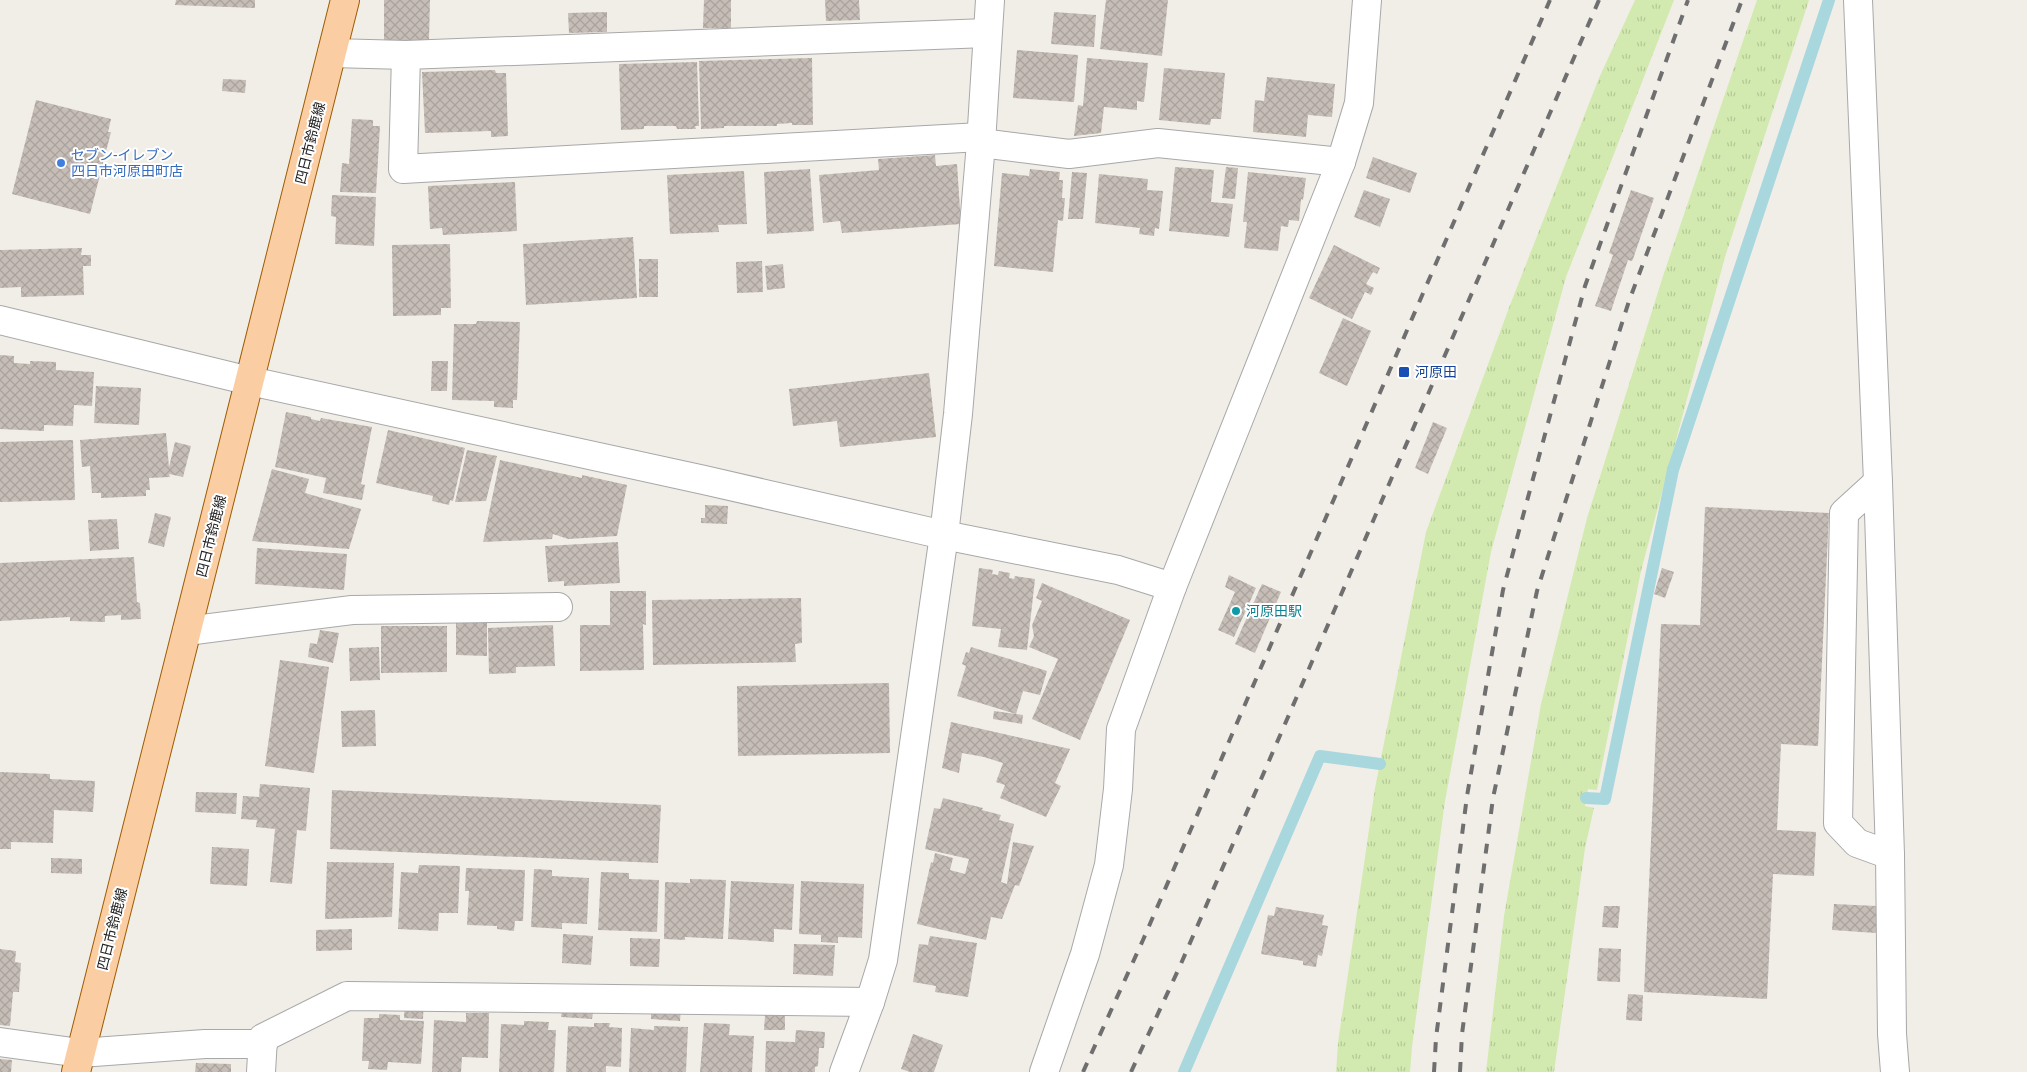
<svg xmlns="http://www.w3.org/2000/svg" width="2027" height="1072" viewBox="0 0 2027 1072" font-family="'Noto Sans','Noto Sans JP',sans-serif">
	<defs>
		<pattern id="grass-tufts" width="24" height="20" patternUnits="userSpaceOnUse" patternTransform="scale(1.25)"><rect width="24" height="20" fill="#d2eaaf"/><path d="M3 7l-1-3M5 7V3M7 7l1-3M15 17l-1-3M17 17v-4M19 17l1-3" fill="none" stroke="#b4c896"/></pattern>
		<pattern id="building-cross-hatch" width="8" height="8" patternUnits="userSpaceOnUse" patternTransform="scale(1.25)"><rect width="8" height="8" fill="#c6bdb7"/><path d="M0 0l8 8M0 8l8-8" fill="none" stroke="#aaa29d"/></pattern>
	</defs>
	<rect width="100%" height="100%" fill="#f1eee8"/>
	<g fill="url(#grass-tufts)">
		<polygon points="1635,0 1674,0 1566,277 1491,552 1445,801 1412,1047 1410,1072 1336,1072 1338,1043 1375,788 1426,532 1510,305 1599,78"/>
		<polygon points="1757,0 1809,0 1725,257 1641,571 1597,790 1588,789 1585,806 1594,808 1585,848 1554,1072 1486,1072 1504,916 1541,704 1587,518 1663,276"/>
	</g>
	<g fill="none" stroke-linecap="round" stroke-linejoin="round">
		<g stroke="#a9d7de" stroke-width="12">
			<polyline points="1586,798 1605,799 1673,470 1829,0"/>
			<polyline points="1184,1072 1320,756 1380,764"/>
		</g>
	</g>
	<g fill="url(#building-cross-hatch)">
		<polygon points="176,0 255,0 255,8 175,5"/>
		<polygon points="384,0 430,0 429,40 384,40"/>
		<polygon points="704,0 731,0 731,28 703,28"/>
		<polygon points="825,0 859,0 860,20 826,21"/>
		<polygon points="1106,0 1168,0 1162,56 1100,49"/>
		<polygon points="607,12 607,32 569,33 568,13"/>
		<polygon points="1054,12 1096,15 1094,47 1051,44"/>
		<polygon points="1017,50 1078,55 1074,102 1013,98"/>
		<polygon points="812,58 813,125 792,125 792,123 777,124 777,126 724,126 724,128 701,129 699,61"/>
		<polygon points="1087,58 1148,63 1144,102 1137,101 1137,110 1104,107 1101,133 1074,136 1078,105 1083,106"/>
		<polygon points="697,62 699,126 695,126 696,129 677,129 676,126 644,126 644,129 621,130 619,64"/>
		<polygon points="1164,68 1225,73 1221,119 1211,119 1210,125 1159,120"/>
		<polygon points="495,70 496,73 506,73 508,136 491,137 491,131 425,133 422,72"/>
		<polygon points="1267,77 1335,84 1332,117 1308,115 1306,137 1253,132 1255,100 1264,101"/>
		<polygon points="223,79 246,80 245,93 222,91"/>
		<polygon points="36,100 111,119 108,132 111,132 90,214 12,194"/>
		<polygon points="352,119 373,120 373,126 380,126 376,193 340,192 342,163 349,164"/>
		<polygon points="935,155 936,166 957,164 961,224 842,233 840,221 823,223 819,175 879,170 878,159"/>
		<polygon points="1373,157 1417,173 1410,193 1366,178"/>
		<polygon points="1175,167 1214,170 1211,202 1233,204 1229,237 1169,231"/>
		<polygon points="1226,167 1238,168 1235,199 1222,198"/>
		<polygon points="810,169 814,231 767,234 764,172"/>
		<polygon points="1030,169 1060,172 1059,180 1063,180 1062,198 1065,198 1063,221 1058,220 1053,272 994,266 1002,173 1029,176"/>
		<polygon points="744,171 747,224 718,225 719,232 670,234 667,175"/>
		<polygon points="1072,172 1087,173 1083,219 1068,219"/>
		<polygon points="1248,172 1306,178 1303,200 1301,199 1299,221 1289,220 1288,227 1281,226 1278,251 1244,248 1247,222 1243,222"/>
		<polygon points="1099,174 1148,179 1147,190 1163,191 1159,229 1155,228 1154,236 1139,234 1140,228 1095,223"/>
		<polygon points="515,182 517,231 443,235 442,228 430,229 428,186"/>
		<polygon points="1364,190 1390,199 1380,227 1354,217"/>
		<polygon points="1631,190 1654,198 1633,259 1632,261 1628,260 1611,311 1595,306 1613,255 1609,253"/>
		<polygon points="332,195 376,197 374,246 335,244 336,217 331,216"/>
		<polygon points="633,237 637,298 526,305 523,244"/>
		<polygon points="450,244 451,308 441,308 441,315 393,316 392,245"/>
		<polygon points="1334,245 1380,268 1377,274 1373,272 1366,284 1374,288 1371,295 1365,292 1352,319 1309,298"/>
		<polygon points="82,248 81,255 91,255 91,266 83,266 84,295 21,297 21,287 0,288 0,250"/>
		<rect x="639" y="259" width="19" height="38"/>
		<polygon points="762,261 763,292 737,293 736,262"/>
		<polygon points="783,264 785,288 767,290 765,266"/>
		<polygon points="1343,318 1371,331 1347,386 1319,373"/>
		<polygon points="477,321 520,322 517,400 513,400 513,408 494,407 494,401 452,400 454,324 476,324"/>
		<polygon points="0,355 14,356 14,363 30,364 30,361 56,362 56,370 94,372 92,406 74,405 73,426 44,425 44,431 0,429"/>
		<polygon points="432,361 448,361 447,391 431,391"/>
		<polygon points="929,373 936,437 840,447 837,421 793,426 789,389"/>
		<polygon points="96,386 141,388 139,425 94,423"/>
		<polygon points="286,412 311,417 311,419 320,421 321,418 372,427 361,484 365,485 362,500 323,493 326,478 275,467"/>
		<polygon points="1433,422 1447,428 1428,474 1415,468"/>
		<polygon points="388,430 465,448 453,501 450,500 449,505 432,501 433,496 376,483"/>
		<polygon points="166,433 169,467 175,442 191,446 183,477 169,474 170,477 149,478 150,490 146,490 146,496 101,498 101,493 92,493 90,466 82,467 80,440"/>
		<polygon points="73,440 75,500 0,502 0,442"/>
		<polygon points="467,450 497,456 486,501 455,502"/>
		<polygon points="500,460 582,478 582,475 627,485 617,536 568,539 553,534 552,539 483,542"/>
		<polygon points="272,469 309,479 305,493 361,509 349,549 252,541"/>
		<polygon points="705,505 728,506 727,524 701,523 701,518 705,518"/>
		<polygon points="1705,507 1829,513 1818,746 1781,744 1777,830 1816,832 1814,876 1773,874 1767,999 1644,992 1661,624 1700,625"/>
		<polygon points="155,513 171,517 164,547 148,543"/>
		<polygon points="117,519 119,549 90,551 88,520"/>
		<polygon points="618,542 620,583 564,586 564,581 548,582 545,546"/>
		<polygon points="257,548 347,554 344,590 255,584"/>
		<polygon points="134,557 137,602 140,603 141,619 121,620 121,615 105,616 105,622 70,621 70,617 0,621 0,563"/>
		<polygon points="979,568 993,570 992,574 998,575 999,571 1010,573 1009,578 1014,579 1015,576 1035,579 1027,650 998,647 1001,629 972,626"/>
		<polygon points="1662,568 1674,572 1665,598 1654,594"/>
		<polygon points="1229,575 1256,588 1234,637 1218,630 1235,592 1225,587"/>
		<polygon points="1042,583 1130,620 1080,740 1032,719 1058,659 1029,647 1034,636 1032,625 1042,601 1036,598"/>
		<polygon points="1262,584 1281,592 1255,653 1235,644"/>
		<polygon points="610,591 646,591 646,625 643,624 644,670 580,671 580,625 610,625"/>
		<polygon points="801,598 802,643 795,644 796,662 653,665 652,600"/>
		<polygon points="456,623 487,623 487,656 456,655"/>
		<polygon points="553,625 555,666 516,667 516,673 489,674 488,628"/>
		<polygon points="381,626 447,626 447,672 381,673"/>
		<polygon points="320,630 339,633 333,663 308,657 310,643 317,644"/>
		<polygon points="379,647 380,680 350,681 349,648"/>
		<polygon points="971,647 1047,671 1040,695 1023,691 1016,714 957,696 966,666 962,664 966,652 969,653"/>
		<polygon points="280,660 329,667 314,773 265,766"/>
		<polygon points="889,683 890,753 738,756 737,686"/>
		<polygon points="375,710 376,746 342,747 341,711"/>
		<polygon points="994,711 1023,715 1022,724 993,719"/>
		<polygon points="951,722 1070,749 1055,783 1061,786 1046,817 1000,798 1005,785 996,782 1003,763 984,757 962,753 959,773 942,768"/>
		<polygon points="0,772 50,774 50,779 95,781 93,812 54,810 53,843 11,842 11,849 0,849"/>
		<polygon points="260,784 310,788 306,831 297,830 292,884 270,882 275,829 256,827 257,820 241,819 243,796 259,797"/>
		<polygon points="332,790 661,805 658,863 330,849"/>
		<polygon points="196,792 237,793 236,814 195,812"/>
		<polygon points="943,798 983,808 982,810 1001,815 999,820 1014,824 1001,882 1007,884 1013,842 1034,846 1019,886 1015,885 1002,919 991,917 986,940 917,924 931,862 933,863 935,853 953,858 950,870 965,874 969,859 925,849 934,808 940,809"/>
		<polygon points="212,847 249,849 247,886 210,884"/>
		<polygon points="51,858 82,859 82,874 51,873"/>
		<polygon points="327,862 394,863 392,917 325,919"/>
		<polygon points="419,865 460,866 458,913 439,913 438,931 398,929 401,872 418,873"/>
		<polygon points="466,868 525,870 523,921 515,921 514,931 497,929 497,926 467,925 469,891 465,891"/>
		<polygon points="534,869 552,870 552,876 589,878 587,924 562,923 562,929 531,927"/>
		<polygon points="601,872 629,873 629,879 659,880 657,932 598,930"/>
		<polygon points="690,879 726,880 723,939 685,937 685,940 664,939 665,882 690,883"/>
		<polygon points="731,881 794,884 792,930 774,929 774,942 728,939"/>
		<polygon points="801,881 864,884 862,938 838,937 838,943 821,942 821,935 799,934"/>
		<polygon points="1834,904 1877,906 1876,933 1832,930"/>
		<polygon points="1604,906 1620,906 1618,928 1602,927"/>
		<polygon points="1276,907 1324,915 1322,925 1328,926 1322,956 1318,955 1316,967 1303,965 1303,961 1261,954 1268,915 1274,916"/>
		<polygon points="352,929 352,950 316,951 316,930"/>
		<polygon points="563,934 593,936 591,965 562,963"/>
		<polygon points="930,936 977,943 968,997 935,992 936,986 913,982 919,944 928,945"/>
		<polygon points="630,938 660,939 659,967 630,966"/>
		<polygon points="794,944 835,945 833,976 793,974"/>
		<polygon points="1599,948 1621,949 1620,982 1597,981"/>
		<polygon points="0,949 16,951 15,962 21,963 19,992 13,992 10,1026 0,1025"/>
		<polygon points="1628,994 1643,995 1642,1021 1626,1020"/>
		<polygon points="405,999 424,1000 423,1019 404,1018"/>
		<polygon points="563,1004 594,1006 592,1019 561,1017"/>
		<polygon points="651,1006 681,1008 680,1021 651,1019"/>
		<polygon points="466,1013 489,1013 488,1058 462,1057 461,1072 432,1072 434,1020 466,1022"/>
		<polygon points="379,1014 400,1015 400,1020 424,1021 421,1064 388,1062 387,1070 368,1069 369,1061 362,1061 364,1018 379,1018"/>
		<polygon points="765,1015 785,1015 785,1030 764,1030"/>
		<polygon points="524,1021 549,1022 548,1030 556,1030 554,1072 499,1072 501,1024 524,1025"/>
		<polygon points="594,1023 610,1023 609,1027 622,1028 621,1067 606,1066 606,1072 566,1072 568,1026 594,1027"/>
		<polygon points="704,1023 730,1024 729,1035 754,1036 752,1072 700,1072"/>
		<polygon points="654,1026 688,1027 686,1072 629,1072 631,1028 654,1030"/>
		<polygon points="796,1030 825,1032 824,1048 819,1048 818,1066 815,1067 815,1072 765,1072 766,1041 795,1042"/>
		<polygon points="913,1034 943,1045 934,1072 910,1072 901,1069"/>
		<polygon points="0,1059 12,1060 11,1072 0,1072"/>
		<polygon points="196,1063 231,1064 231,1072 195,1072"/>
	</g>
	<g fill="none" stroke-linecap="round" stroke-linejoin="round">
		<g stroke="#a8a8a8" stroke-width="30">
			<g id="minor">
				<polyline points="1858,0 1878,482 1890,855 1892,1034 1895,1072"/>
				<polyline points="332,53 406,55 987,33"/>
				<polyline points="406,55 403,169 981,137"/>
				<polyline points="981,143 1069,154 1158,143 1341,162"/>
				<polyline points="0,320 250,381 704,480 944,535 1118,570 1172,587"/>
				<polyline points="1878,482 1844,513 1838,823 1857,843 1890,855"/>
				<polyline points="187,631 352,610 558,607"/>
				<polyline points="0,1042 80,1053 205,1044 263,1044"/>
				<polyline points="261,1072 263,1038 347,996 870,1002"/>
				<polyline points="844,1072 870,1002 883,960 944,535 958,414 981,143 990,0"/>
				<polyline points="1044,1072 1085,954 1109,865 1118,789 1121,729 1172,587 1341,162 1359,103 1367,0"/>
			</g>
		</g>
		<g stroke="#9e5c01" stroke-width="30">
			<polyline id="major" points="76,1072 345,0"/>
		</g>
		<use href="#minor" stroke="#fff" stroke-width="28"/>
		<use href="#major" stroke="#fbcda3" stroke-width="28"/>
		<g stroke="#6f6f6f" stroke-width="4" stroke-dasharray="10 10" stroke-linecap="butt">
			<polyline points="1083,1072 1143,940 1550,0"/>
			<polyline points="1131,1072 1180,966 1599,0"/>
			<polyline points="1434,1072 1436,1038 1467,796 1503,590 1585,286 1688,0"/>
			<polyline points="1460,1072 1462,1034 1493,798 1537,591 1629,301 1742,0"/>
		</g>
	</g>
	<circle fill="#3f7fe0" stroke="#fff" stroke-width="2" cx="61" cy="163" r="5"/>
	<rect fill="#1a4fb4" stroke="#fff" stroke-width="2" x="1398" y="366" width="12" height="12" rx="2.5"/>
	<circle fill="#0f9aa8" stroke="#fff" stroke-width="2" cx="1236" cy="611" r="5"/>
	<g text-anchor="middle" stroke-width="4" stroke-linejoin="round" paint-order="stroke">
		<g font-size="14" fill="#212121" stroke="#fff">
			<text transform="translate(310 143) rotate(-76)" y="5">四日市鈴鹿線</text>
			<text transform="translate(211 536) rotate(-76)" y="5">四日市鈴鹿線</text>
			<text transform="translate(112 929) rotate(-76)" y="5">四日市鈴鹿線</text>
		</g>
		<g font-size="14" fill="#366cbe" stroke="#fff" text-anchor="start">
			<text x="71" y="160">セブン-イレブン<tspan x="71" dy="16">四日市河原田町店</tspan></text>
		</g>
		<g font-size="14" fill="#164399" stroke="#fff" text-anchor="start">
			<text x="1415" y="377">河原田</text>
		</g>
		<g font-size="14" fill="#0d838f" stroke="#fff" text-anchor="start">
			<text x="1246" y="616">河原田駅</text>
		</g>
	</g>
</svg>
